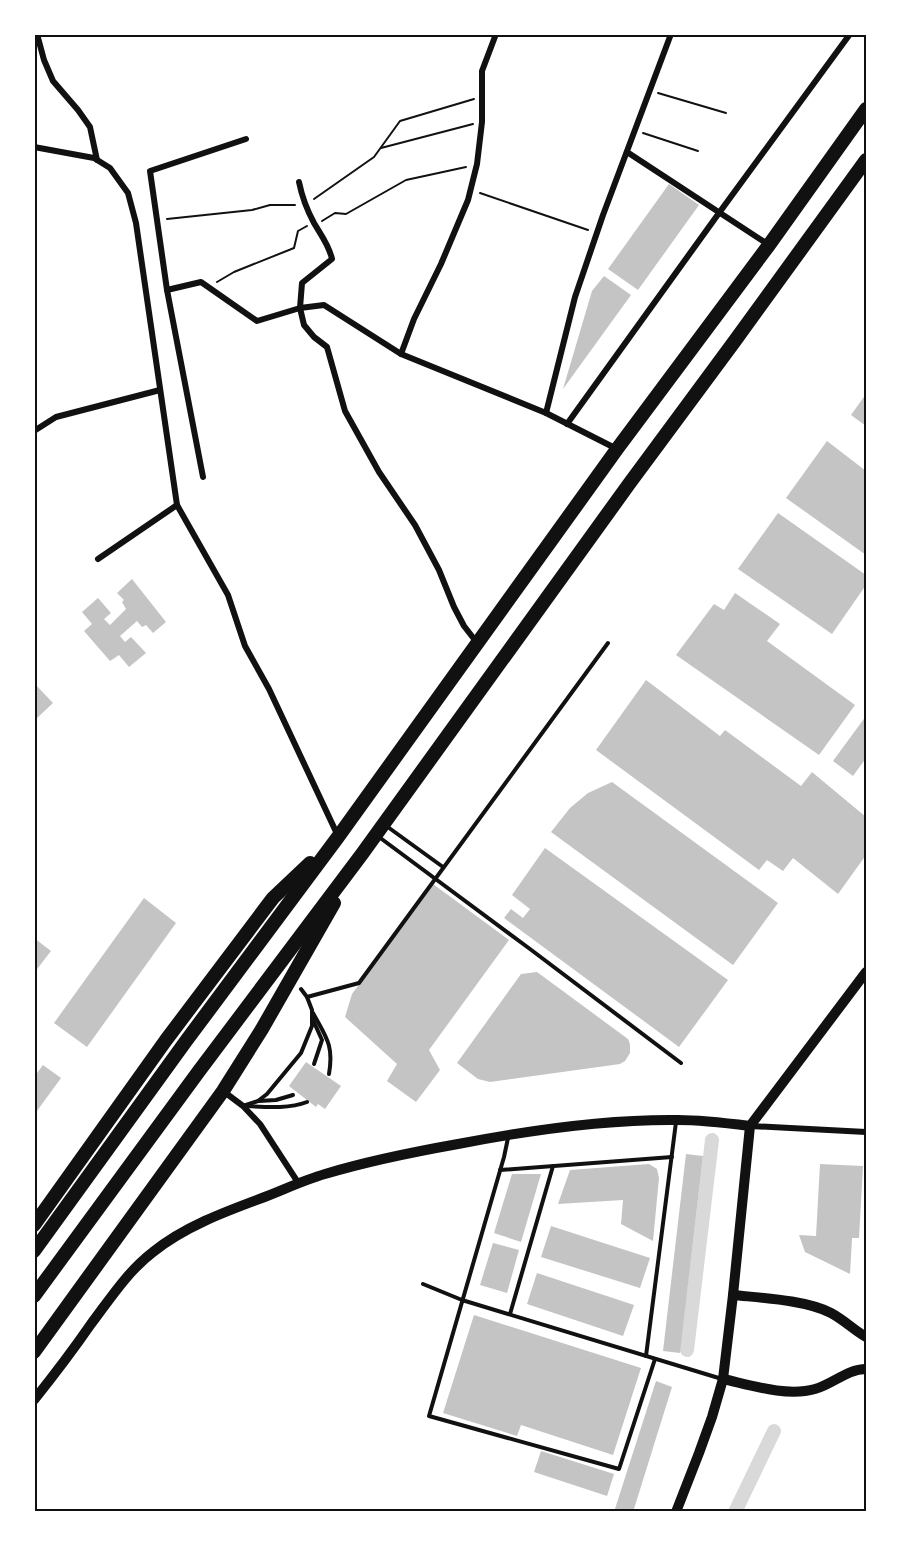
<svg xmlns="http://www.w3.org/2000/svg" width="901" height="1546" viewBox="0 0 901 1546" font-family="'Asap Condensed',sans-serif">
	<rect width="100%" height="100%" fill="#fff"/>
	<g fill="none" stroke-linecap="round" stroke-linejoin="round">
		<g stroke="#d9d9d9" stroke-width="14">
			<polyline points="687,1350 712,1140"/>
			<polyline points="735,1512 774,1431"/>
		</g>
	</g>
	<g fill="#c4c4c4">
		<polygon points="669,184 699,205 638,290 608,269"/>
		<polygon points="604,276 631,295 563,389 592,291"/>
		<polygon points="866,394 866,426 851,415"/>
		<polygon points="827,441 866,471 866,555 786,498"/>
		<polygon points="778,513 866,575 866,585 832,634 738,569"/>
		<polygon points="132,579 166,622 153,633 146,625 142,627 137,621 120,636 125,642 131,637 146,653 129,667 119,655 110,661 84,631 92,624 82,612 98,598 111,613 104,619 110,625 126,609 122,602 124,600 117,593"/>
		<polygon points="735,593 780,624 767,641 855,705 819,755 676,655 714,604 724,610"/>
		<polygon points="646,680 720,736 725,730 801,786 812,772 866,817 866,855 838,894 793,858 783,871 767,860 759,870 596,750"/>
		<polygon points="34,683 53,703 36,719 34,718"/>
		<polygon points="866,716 866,758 853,776 833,761"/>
		<polygon points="612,782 778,903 733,965 551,832 570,808 588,793"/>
		<polygon points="545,848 728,980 679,1047 504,918 511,909 523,918 530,909 512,895"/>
		<polygon points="433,884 509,940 429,1050 440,1070 416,1102 387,1081 397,1064 345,1017 352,994"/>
		<polygon points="144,898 176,923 87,1047 54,1023"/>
		<polygon points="34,938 51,951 34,973"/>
		<polygon points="537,972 628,1039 630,1044 630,1053 625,1061 620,1064 490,1082 478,1079 457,1063 521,974"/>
		<polygon points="306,1062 341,1086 325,1109 318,1104 316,1107 289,1086"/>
		<polygon points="43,1065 61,1078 34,1115 34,1077"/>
		<polygon points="686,1154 703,1156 680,1353 663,1351"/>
		<polygon points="649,1164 657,1169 659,1178 653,1241 621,1224 623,1200 558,1204 570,1170"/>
		<polygon points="820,1164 863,1166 859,1238 852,1238 850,1274 805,1252 799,1235 816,1236"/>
		<polygon points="512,1174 541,1174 521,1242 494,1233"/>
		<polygon points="551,1226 650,1258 640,1288 541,1257"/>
		<polygon points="493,1243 519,1250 507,1293 480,1285"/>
		<polygon points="537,1273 634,1305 623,1336 527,1304"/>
		<polygon points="474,1315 641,1368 613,1455 521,1425 517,1436 443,1413"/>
		<polygon points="656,1381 672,1387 633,1512 614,1512"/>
		<polygon points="541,1451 614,1474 607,1496 534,1472"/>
	</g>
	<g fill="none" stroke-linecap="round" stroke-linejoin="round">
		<g stroke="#111" stroke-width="2">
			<polyline points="658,93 726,113"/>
			<polyline points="643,133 698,151"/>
			<polyline points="381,148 473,124"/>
			<polyline points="480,193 588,230"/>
			<polyline points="314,199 374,157 400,121 474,99"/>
			<polyline points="167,219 252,210 270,205 295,205"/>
			<polyline points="322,221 335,213 346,214 406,180 466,167"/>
			<polyline points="217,282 234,272 294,248 298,231 307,226"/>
		</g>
		<g stroke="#111" stroke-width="4">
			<polyline points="385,825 443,867"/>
			<polyline points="379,837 530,949 681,1063"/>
			<polyline points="307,997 359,983 608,643"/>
			<path d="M313 1013C326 1037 334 1045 329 1074"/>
			<polyline points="313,1020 322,1040 314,1064"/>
			<polyline points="259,1101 276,1100 293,1095"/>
			<polyline points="243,1106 258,1101 267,1094 301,1053 312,1026 312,1010 307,997 301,989"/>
			<path d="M247 1106C266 1107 289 1109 307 1102"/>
			<polyline points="508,1138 504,1157 429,1416 619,1469 655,1359"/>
			<polyline points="500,1170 672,1157"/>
			<polyline points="423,1284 462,1300 722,1379"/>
			<polyline points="510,1314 553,1166"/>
			<polyline points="646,1356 676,1122"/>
		</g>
		<g stroke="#111" stroke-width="6">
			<polyline points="37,34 44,60 53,81 78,110 90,127 97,160"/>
			<polyline points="34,147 94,158 110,168 128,193 136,223 177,505 228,595 245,646 269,689 338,836"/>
			<polyline points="627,152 769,245"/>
			<path d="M299 182C302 197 307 210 314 223 321 235 329 245 332 259L302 283 300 308 304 325 314 337 327 347 345 411 379 472 415 525 439 570 454 607 464 626 478 644"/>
			<polyline points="167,290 201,282 257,321 300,308 324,305 401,354 546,413 617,449"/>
			<polyline points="401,354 414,319 441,264 468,200 477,164 482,122 482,71 496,34"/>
			<polyline points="546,413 575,297 603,215 671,34"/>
			<polyline points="567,424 719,213 850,34"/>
			<polyline points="34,431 56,417 160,390"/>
			<polyline points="203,477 167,290 150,171 246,139"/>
			<polyline points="98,559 177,505"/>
			<polyline points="223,1091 243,1106 260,1124 299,1184"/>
			<polyline points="750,1126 866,1132"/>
		</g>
		<g stroke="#111" stroke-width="10">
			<polyline points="750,1126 866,972"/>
			<path d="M733 1295C762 1298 806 1300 831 1313 844 1320 854 1330 866 1337"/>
			<path d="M723 1379C750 1385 787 1397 815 1389 833 1384 847 1369 866 1369"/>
			<path d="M34 1400C54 1375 73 1350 91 1324 110 1299 127 1272 153 1252 184 1227 224 1212 262 1198 283 1190 304 1180 325 1174 368 1161 413 1152 458 1144 530 1130 604 1119 678 1120 702 1120 726 1123 750 1126"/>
			<polyline points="676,1512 699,1453 712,1417 723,1379 733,1295 750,1126"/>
		</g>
		<g stroke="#111" stroke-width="14">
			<polyline points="34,1225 166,1040 273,898 310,863"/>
			<polyline points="34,1251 186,1041 338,837 617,449 769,245 866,109"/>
			<polyline points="34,1296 199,1071 362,854 629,484 734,342 866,160"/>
			<polyline points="34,1352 223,1091 262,1029 334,903"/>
		</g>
	</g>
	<rect width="901" height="1546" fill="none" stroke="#ffffff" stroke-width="72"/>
	<rect x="36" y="36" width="829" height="1474" fill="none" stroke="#111" stroke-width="2"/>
</svg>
